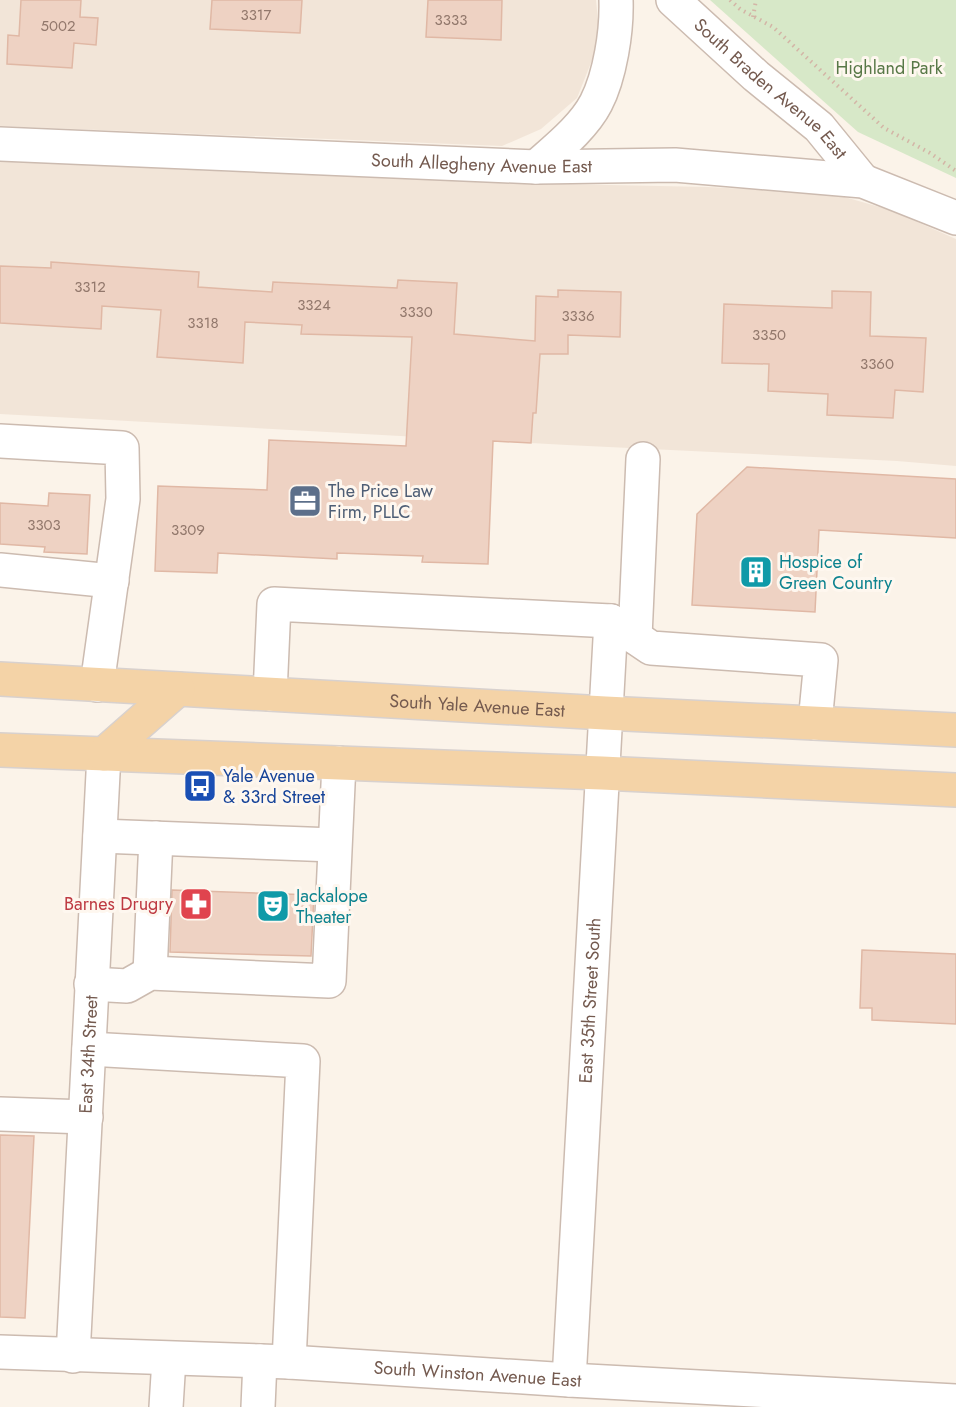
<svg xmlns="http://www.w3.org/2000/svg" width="956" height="1407" viewBox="0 0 956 1407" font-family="Jost,sans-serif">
	<rect width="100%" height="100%" fill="#fbf3e9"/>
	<g fill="#f2e5d8">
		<polygon points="0,0 596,0 600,40 577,98 541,129 502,146 0,126"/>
		<polygon points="0,161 261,173 560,184 708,187 834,194 890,210 956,239 956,466 897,461 567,445 0,414"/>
	</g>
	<polygon fill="#d7e8c8" points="710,0 956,0 956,178 858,132"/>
	<g fill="#eed2c3" stroke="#e0b8a5" stroke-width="1.5">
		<polygon points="21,0 81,0 80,17 98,18 96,45 74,43 72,68 7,64 8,35 19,36"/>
		<polygon points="212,0 302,0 300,33 210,29"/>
		<polygon points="428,0 502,0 501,40 426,37"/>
		<polygon points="51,262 199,272 198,287 272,292 273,282 397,288 398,280 457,283 454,334 535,341 536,296 558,297 558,290 621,292 620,337 568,335 568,354 540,354 536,413 533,413 531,443 493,441 488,564 422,562 423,556 337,553 337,559 218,553 217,573 155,571 158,486 267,490 269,440 406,446 412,337 301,334 302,325 245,322 243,363 157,357 161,310 102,306 101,329 0,323 0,266 51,268"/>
		<polygon points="832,291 871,292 870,336 926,338 923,392 895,390 893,418 827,415 828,394 768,391 769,364 722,363 724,304 832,308"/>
		<polygon points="747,467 956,479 956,538 819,530 815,612 692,605 697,514"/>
		<polygon points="49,493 90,495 87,554 44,552 45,547 0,544 0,503 48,506"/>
		<polygon points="172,890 314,895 311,956 170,952"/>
		<polygon points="862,950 956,954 956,1024 872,1020 872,1008 860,1008"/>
		<polygon points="0,1135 34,1136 25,1318 0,1317"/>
	</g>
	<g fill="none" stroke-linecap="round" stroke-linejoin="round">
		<g stroke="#ccbbb0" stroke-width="36">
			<g id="minor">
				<path id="s1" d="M673 0 756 76 819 127 863 181"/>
				<path id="s2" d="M0 144 536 167 675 165 863 181 956 218"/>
				<path d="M536 167C556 149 583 128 596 103 610 76 617 31 616 0"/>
				<polyline points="0,441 122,448 123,499 97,685"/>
				<polyline points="0,570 112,581"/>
				<polyline points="635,637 643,459"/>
				<polyline points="270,694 274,604 611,621 651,648 821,660 815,723"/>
				<polyline points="100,836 334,845"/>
				<polyline points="150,973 156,838"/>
				<polyline points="91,984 127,986 150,973 329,981 339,763"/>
				<polyline points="89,1049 303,1061 289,1362"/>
				<polyline points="0,1114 86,1117"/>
				<path id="s3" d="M0 1352 289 1362 569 1380 956 1401"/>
				<path id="s4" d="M73 1356 104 754"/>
				<path id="s5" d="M569 1380 611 621"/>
				<polyline points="166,1407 169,1359"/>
				<polyline points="258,1407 260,1361"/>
			</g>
		</g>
		<g stroke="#d8d1ce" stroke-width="36">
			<g id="major">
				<path id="s6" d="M0 679 605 713 956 730"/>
				<polyline points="0,750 602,773 956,790"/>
				<polyline points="104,754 178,689"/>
			</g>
		</g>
		<g stroke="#d3b5a6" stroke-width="4" stroke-dasharray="1.5 4.5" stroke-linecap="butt">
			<polyline points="730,0 740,9 773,27 884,128 930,153 956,171"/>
			<polyline points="753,17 756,0"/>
		</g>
		<use href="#minor" stroke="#fff" stroke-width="33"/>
		<use href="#major" stroke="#f4d3a7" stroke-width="33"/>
	</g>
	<defs>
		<g id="office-square" transform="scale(1.725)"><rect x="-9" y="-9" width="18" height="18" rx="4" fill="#5c6f8a" stroke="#fef7ef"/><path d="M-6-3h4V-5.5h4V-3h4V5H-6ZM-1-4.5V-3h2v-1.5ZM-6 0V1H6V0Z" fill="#fff"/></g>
		<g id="building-square" transform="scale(1.725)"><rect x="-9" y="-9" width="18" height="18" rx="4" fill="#0f9aa8" stroke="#fef7ef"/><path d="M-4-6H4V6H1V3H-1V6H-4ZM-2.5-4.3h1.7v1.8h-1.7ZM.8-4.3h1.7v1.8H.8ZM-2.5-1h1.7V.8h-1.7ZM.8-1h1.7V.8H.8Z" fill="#fff"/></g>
		<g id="bus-square" transform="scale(1.725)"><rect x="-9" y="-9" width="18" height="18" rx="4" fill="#1a4fb4" stroke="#fef7ef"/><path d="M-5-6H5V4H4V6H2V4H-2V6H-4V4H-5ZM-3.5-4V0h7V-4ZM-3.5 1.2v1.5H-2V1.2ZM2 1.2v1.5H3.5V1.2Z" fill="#fff"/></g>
		<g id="pharmacy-square" transform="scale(1.725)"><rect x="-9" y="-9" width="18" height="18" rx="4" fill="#e0444e" stroke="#fef7ef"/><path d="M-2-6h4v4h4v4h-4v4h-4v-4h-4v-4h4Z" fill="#fff"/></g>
		<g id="theatre-square" transform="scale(1.725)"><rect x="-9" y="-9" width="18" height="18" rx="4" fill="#0f9aa8" stroke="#fef7ef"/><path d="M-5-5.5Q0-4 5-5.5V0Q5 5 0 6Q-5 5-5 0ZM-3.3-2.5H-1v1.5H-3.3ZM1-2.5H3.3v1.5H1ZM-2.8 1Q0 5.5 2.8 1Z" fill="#fff"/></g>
	</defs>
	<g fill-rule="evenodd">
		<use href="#office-square" x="305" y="501"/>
		<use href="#building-square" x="756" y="572"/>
		<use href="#bus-square" x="200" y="786"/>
		<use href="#pharmacy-square" x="196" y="904"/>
		<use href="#theatre-square" x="273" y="906"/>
	</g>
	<g text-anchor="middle" stroke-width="6" stroke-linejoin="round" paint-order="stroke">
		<g font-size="15" fill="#92786c">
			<text x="256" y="20">3317</text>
			<text x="451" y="25">3333</text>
			<text x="58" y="31">5002</text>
			<text x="90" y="292">3312</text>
			<text x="314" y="310">3324</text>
			<text x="416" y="317">3330</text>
			<text x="578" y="321">3336</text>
			<text x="203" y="328">3318</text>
			<text x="769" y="340">3350</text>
			<text x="877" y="369">3360</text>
			<text x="44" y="530">3303</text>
			<text x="188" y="535">3309</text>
		</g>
		<g font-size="18" fill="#587847" stroke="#fef7ef">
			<text x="889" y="74">Highland Park</text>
		</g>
		<g font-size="18" fill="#745a4f" stroke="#fef7ef">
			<text dy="6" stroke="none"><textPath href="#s1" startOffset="132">South Braden Avenue East</textPath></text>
			<text dy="6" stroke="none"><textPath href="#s2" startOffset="482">South Allegheny Avenue East</textPath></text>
			<text dy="6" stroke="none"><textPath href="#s6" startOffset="478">South Yale Avenue East</textPath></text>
			<text dy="6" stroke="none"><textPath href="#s5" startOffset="380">East 35th Street South</textPath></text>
			<text dy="6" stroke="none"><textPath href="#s4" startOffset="302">East 34th Street</textPath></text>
			<text dy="6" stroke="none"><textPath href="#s3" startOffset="478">South Winston Avenue East</textPath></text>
		</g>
		<g font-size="18" fill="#4e5e75" stroke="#fef7ef" text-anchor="start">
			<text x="328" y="497">The Price Law<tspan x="328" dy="21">Firm, PLLC</tspan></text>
		</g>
		<g font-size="18" fill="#0d838f" stroke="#fef7ef" text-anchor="start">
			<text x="779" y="568">Hospice of<tspan x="779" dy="21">Green Country</tspan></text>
			<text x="296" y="902">Jackalope<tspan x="296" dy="21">Theater</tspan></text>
		</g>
		<g font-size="18" fill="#164399" stroke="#fef7ef" text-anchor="start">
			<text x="223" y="782">Yale Avenue<tspan x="223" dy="21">&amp; 33rd Street</tspan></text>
		</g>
		<g font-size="18" fill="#be3a42" stroke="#fef7ef" text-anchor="end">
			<text x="173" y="910">Barnes Drugry</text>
		</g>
	</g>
</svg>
